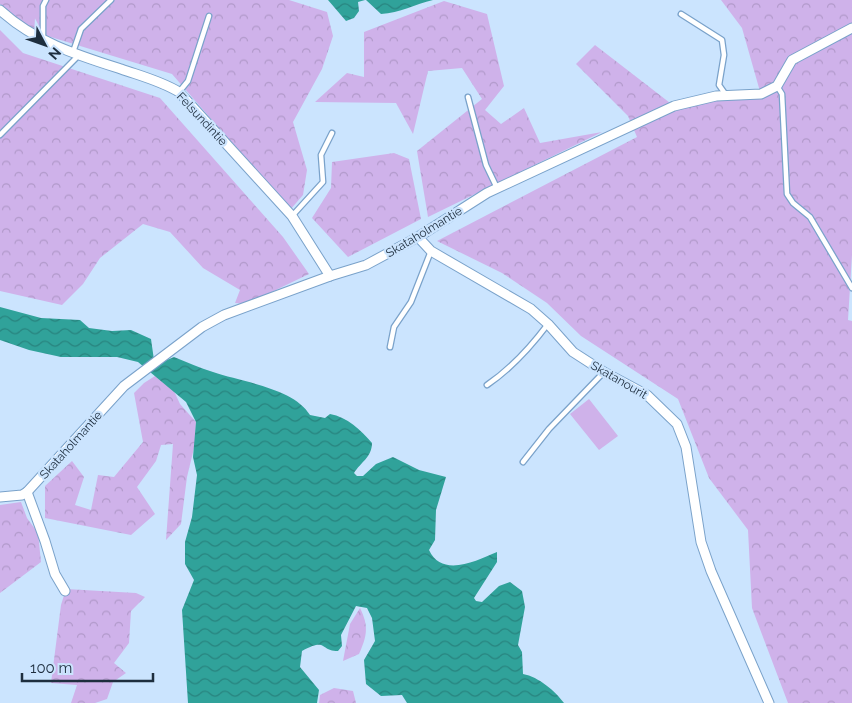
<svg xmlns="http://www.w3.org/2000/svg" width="852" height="703" viewBox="0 0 852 703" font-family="Raleway,sans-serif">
	<defs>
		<pattern id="forest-crowns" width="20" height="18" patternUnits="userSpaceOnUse" patternTransform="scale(1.25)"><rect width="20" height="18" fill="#cfb2ea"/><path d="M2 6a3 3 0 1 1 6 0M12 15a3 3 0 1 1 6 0" fill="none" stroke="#b199ca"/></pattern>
		<pattern id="water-waves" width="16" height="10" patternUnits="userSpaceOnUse" patternTransform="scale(1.25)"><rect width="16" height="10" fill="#30a29a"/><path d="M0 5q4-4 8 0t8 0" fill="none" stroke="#28847f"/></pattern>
	</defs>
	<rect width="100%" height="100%" fill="#cbe4fe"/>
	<g fill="url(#forest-crowns)">
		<polygon points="0,0 289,0 327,12 333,36 322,69 293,122 307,170 303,195 290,210 172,74 31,31 0,4"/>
		<polygon points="721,0 852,0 852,255 848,320 852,321 852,703 788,703 752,608 748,530 709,478 678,399 581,336 547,303 502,273 437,241 637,137 628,116 576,64 595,45 674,106 761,95 742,28"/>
		<polygon points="444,1 487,14 504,86 485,110 501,124 524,108 540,143 602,132 428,217 417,151 482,99 462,68 428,71 413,134 396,103 315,102 347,73 364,77 364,32"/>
		<polygon points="0,30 23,53 160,98 283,237 309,274 247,304 235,303 240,290 203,268 170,232 143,224 100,258 83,284 62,305 0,291"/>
		<polygon points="394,153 409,159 421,219 348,257 312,218 331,188 332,162"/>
		<polygon points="155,376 174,391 180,404 196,422 195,444 187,477 181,524 166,540 173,444 161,445 156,461 137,487 155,514 131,535 45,518 45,486 72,461 84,477 75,505 91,510 98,475 114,477 143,442 134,393 144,383"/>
		<polygon points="21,502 27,518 38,533 41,562 0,593 0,505"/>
		<polygon points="66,589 136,593 145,597 131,611 129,643 114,663 126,673 113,682 107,699 95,703 71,703 77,685 51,683 61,605"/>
		<path d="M360 608C369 626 367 636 359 654L343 661 350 624Z"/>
		<polygon points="334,688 353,691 356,703 319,703 320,695"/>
	</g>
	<polygon fill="#cfb2ea" points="589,399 618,436 599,450 570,414"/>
	<g fill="url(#water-waves)">
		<polygon points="328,0 365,0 358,2 359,11 354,18 346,21"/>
		<path d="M366 0H433C415 4 400 13 381 14Z"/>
		<path d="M0 307 41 318 80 320 89 328 112 331 131 330 151 339 154 360 162 362 174 357C187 362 200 368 213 372 242 382 294 388 310 415L325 418 330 414C347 417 361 430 372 443 372 457 361 462 354 473L357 476H363L376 464 393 457 419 470 446 477 436 510 435 540 429 550C442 578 476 561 497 552V562L474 598 476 601 482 602 499 586 510 582 522 591 525 607 518 645 522 652 523 674C539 677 555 691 564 703H407L402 695 381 696 366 684 364 660 375 641 372 618 367 608 356 606 341 635 342 646 338 651C319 651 328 637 302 651L300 667 319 690 317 703H188L182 610 194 580 185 564V542L192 517 197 475 193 457 196 422 186 402 138 362 117 357H61L29 350 0 340Z"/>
	</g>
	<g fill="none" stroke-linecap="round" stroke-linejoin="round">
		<g stroke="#7aa2ca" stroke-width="7">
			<g id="service">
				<polyline points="681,14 722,40 724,55 719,85 726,95"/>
				<polyline points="43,40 43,6 46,0"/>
				<polyline points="73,52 81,29 111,0"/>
				<polyline points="777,86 782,94 787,194 793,203 810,217 852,288"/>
				<polyline points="179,92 188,81 209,16"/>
				<polyline points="468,97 486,165 497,188"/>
				<polyline points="0,135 78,56"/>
				<polyline points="292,216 323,182 321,155 332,133"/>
				<polyline points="390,347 394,327 411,302 431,251"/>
				<path d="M487 385C512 368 530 348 548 324"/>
				<polyline points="523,462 549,429 604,372"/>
			</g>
		</g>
		<g stroke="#7aa2ca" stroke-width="11">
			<g id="minor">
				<path d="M0 10C35 42 77 55 121 69 141 76 161 81 179 92L292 216 330 276"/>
				<polyline points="418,237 431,251 531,309 548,324 573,352 604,372 647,395 677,424 686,447 701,542 711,571 769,703"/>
				<polyline points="27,492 45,541 55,574 65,591"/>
				<polyline points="0,497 22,495 27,492 124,386 202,327 224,315 330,276 366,265 418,237 487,193 674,106 716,96 761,94 777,86 792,60 852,28"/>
			</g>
		</g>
		<use href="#service" stroke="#fff" stroke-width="4.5"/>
		<use href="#minor" stroke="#fff" stroke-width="9"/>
	</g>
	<g text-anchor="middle" stroke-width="4.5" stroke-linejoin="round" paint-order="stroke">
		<g font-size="12" fill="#1e2e3e" stroke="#cbe4fe">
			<text transform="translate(202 119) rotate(47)" y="4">Felsundintie</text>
			<text transform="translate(424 232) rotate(-31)" y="4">Skataholmantie</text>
			<text transform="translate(619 380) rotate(30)" y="4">Skatanourit</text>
			<text transform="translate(71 445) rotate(-48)" y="4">Skataholmantie</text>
		</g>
	</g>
	<g transform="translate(45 45) rotate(131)" stroke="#cbe4fe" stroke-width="4" paint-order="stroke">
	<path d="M0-4L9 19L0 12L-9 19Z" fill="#1e2e3e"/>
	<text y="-8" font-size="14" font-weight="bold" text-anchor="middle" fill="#1e2e3e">N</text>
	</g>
	<path d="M22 673v8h131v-8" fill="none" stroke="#1e2e3e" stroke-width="2.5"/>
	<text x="30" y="673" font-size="15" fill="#1e2e3e" stroke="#cbe4fe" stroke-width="4" paint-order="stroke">100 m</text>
</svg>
